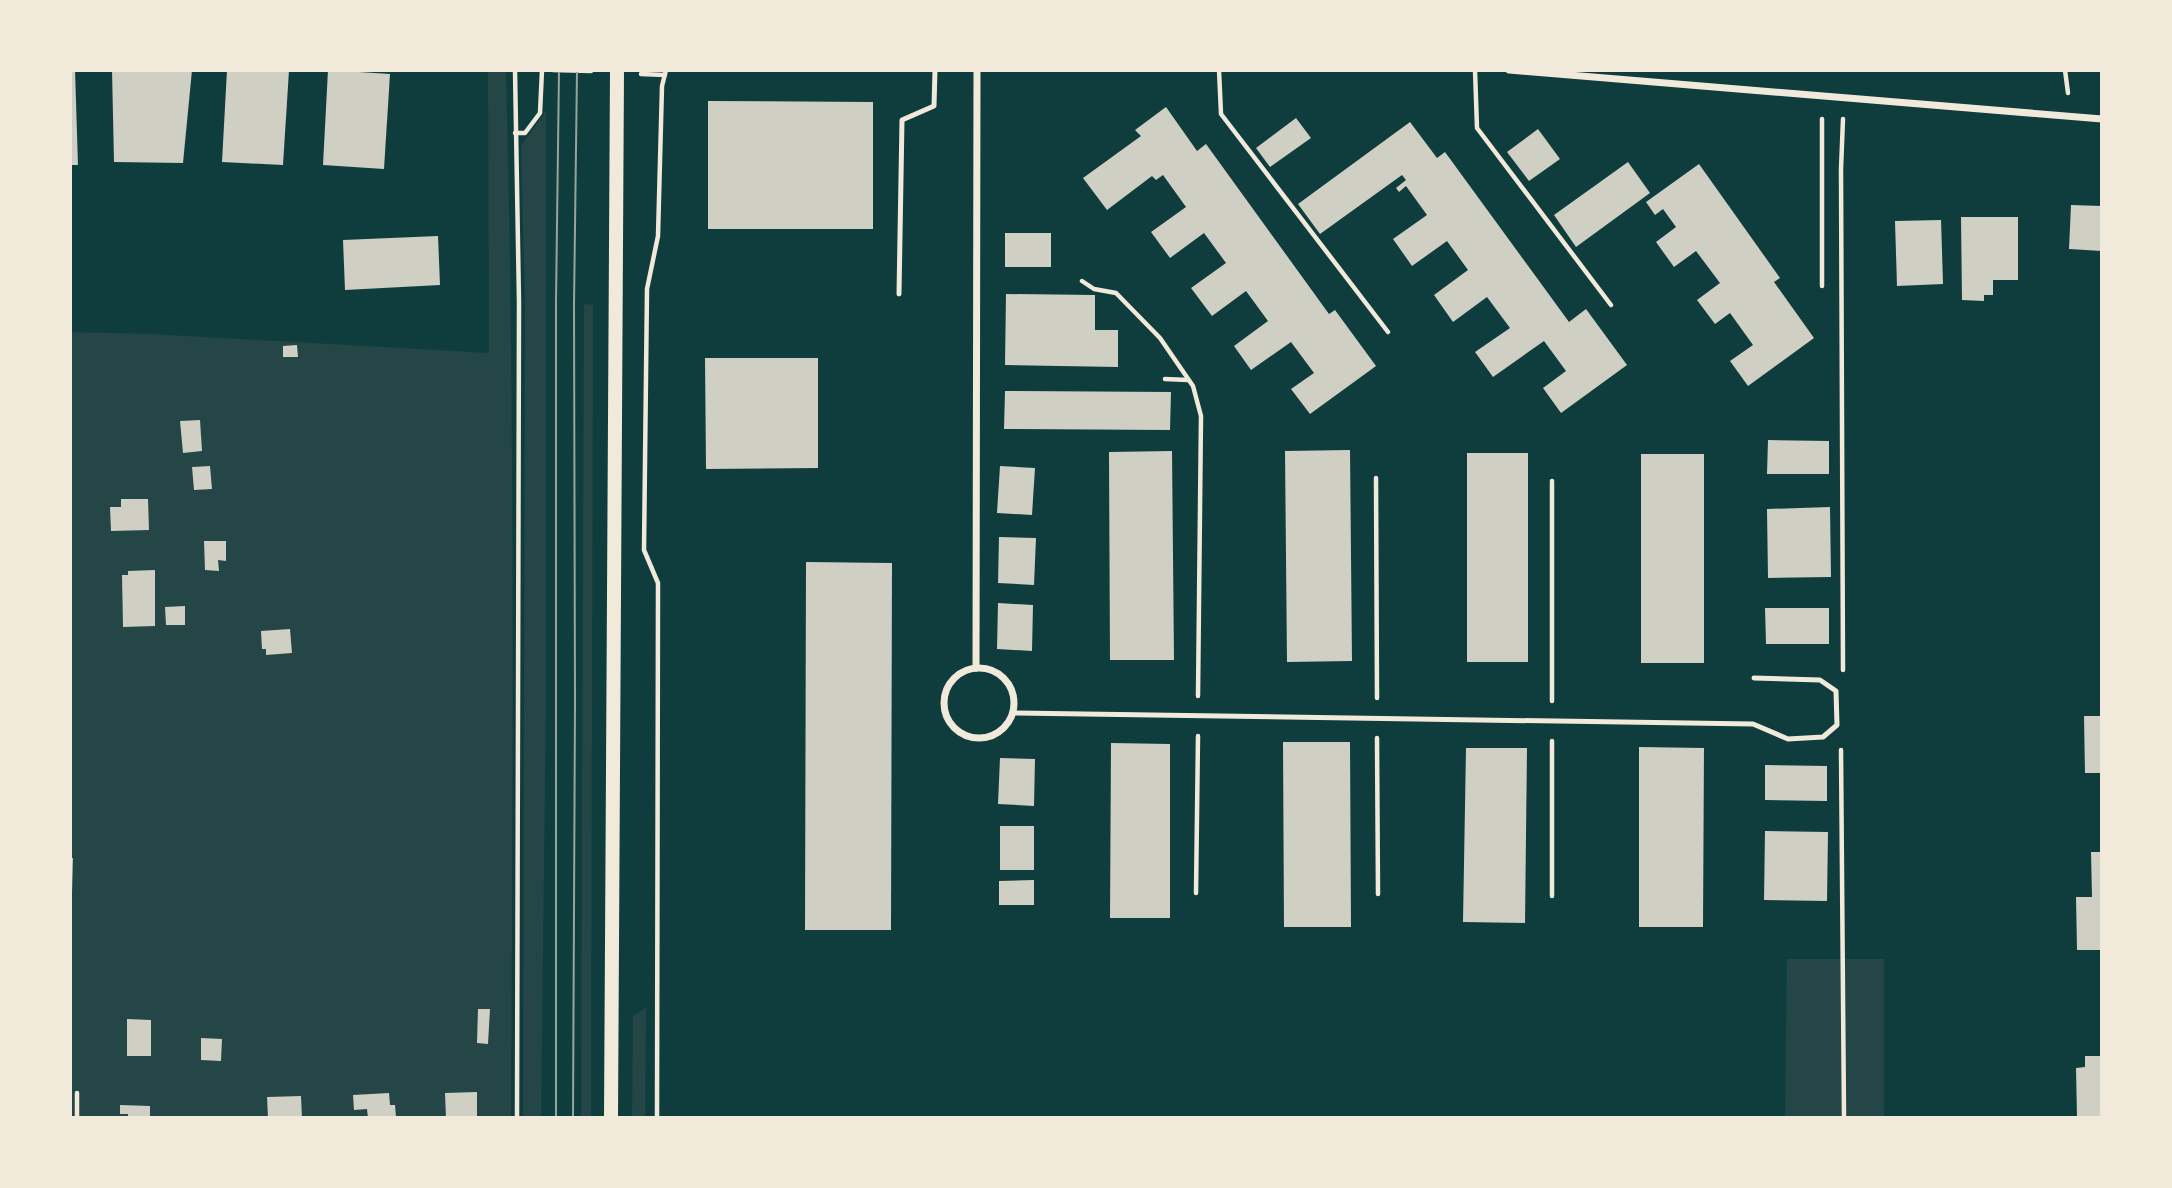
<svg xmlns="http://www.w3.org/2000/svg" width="2172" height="1188" viewBox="0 0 2172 1188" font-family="'Golos Text',sans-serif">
	<rect width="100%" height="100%" fill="#0f3d3e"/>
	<g fill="#244646">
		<path d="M488 70H506C515 419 513 769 511 1118H70V332L150 334 489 353Z"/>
		<polygon points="546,111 546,698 541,1118 523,1118 525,303 521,146"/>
		<polygon points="584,304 593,305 591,1118 581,1118"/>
		<polygon points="1787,959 1884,959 1884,1118 1785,1118"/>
		<polygon points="646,1008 645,1118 632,1118 633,1016"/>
	</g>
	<g fill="#cfcfc3">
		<polygon points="70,70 75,70 78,165 70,165"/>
		<polygon points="112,70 192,70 183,163 114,162"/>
		<polygon points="227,70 289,70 283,165 222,162"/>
		<polygon points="328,70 390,74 384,169 323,165"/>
		<polygon points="708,101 873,102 873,229 708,229"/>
		<polygon points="1166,107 1197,151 1206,144 1329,314 1335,310 1376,366 1310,414 1291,389 1314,373 1291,342 1251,370 1234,346 1268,321 1246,291 1212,316 1191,288 1226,263 1204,233 1170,258 1151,232 1186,207 1163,175 1156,180 1152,176 1107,210 1083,178 1141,136 1135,130"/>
		<polygon points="1296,118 1311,138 1270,167 1256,148"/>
		<polygon points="1410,122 1437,158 1445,152 1569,322 1586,309 1627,365 1561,413 1543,388 1566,371 1544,341 1493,377 1475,352 1510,328 1487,297 1453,322 1434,295 1468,270 1447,241 1412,266 1393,239 1427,215 1406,186 1399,192 1396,188 1406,180 1402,175 1320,234 1298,204"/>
		<polygon points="1538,129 1560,159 1529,181 1507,152"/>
		<polygon points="1628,162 1650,193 1576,247 1554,215"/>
		<polygon points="1699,164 1780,278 1774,282 1814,338 1748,386 1730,361 1753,345 1730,313 1715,324 1697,300 1720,283 1696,251 1674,267 1656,242 1676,227 1663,209 1655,215 1646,202"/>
		<polygon points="2071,205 2102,206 2102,251 2069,249"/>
		<polygon points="1961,217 2018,217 2018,280 1993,280 1993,295 1984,295 1984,301 1962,300"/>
		<polygon points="1941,220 1943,284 1897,286 1895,221"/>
		<rect x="1005" y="233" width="46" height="34"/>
		<polygon points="438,236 440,285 345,290 343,240"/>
		<polygon points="1006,294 1095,295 1095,330 1118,330 1118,367 1005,365"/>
		<polygon points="297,345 298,357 283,357 283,346"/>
		<polygon points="705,358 818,358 818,468 706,469"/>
		<polygon points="1005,391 1171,392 1170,430 1004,429"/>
		<polygon points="200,420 202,451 183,453 180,421"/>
		<polygon points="1768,440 1829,441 1829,474 1767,474"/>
		<polygon points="1350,450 1352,661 1287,662 1285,451"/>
		<polygon points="1172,451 1174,660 1110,660 1109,452"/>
		<rect x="1467" y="453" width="61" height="209"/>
		<rect x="1641" y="454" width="63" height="209"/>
		<polygon points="210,466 212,489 194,490 192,467"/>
		<polygon points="1000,466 1035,468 1032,515 997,513"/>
		<polygon points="121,499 148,499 149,530 111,531 110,507 121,507"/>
		<polygon points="1830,507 1831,577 1768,578 1767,509"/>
		<polygon points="999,537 1036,538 1034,585 998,583"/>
		<polygon points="204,541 226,541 226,561 218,560 219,571 205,570"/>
		<polygon points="806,562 892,563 891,930 805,930"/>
		<polygon points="155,570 155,626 123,627 122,575 128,575 128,571"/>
		<polygon points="998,603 1033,605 1032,651 997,649"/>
		<polygon points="185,606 185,625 166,625 165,607"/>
		<polygon points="1765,608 1829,608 1829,644 1766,644"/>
		<polygon points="290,629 292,653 266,655 266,649 262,649 261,631"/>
		<polygon points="2084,716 2102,716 2102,773 2085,773"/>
		<polygon points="1283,742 1350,742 1351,927 1284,927"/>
		<polygon points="1111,743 1170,744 1170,918 1110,918"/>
		<polygon points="1639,747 1704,748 1703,927 1639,927"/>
		<polygon points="1466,748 1527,748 1525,923 1463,922"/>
		<polygon points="1000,758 1035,759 1034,806 998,804"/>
		<polygon points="1765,765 1827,766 1827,801 1765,800"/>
		<rect x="1000" y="826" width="34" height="44"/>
		<polygon points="1765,831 1828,832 1827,901 1764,900"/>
		<polygon points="2091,852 2102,852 2102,950 2077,950 2076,897 2092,897"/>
		<polygon points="70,858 73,858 72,893 70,893"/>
		<polygon points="1034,880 1034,905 999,905 999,881"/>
		<polygon points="478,1009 490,1009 488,1044 477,1043"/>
		<polygon points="127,1019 151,1020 151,1056 127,1056"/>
		<polygon points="201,1038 222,1039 221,1061 201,1060"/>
		<polygon points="2085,1056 2102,1056 2102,1118 2077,1118 2076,1068 2085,1067"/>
		<polygon points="477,1092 477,1118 446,1118 445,1093"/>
		<polygon points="389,1093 390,1105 395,1105 396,1117 368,1118 367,1109 354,1110 353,1095"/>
		<polygon points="301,1096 302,1118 268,1118 267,1097"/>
		<polygon points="120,1105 150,1106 150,1118 128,1118 128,1114 120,1114"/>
	</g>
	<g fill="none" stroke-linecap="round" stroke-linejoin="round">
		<g stroke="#f1e9da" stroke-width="4.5">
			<polyline points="515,70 519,302 517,1118"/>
			<polyline points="553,70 591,71"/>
			<polyline points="1219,70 1221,114 1388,332"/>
			<polyline points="1475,70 1477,128 1611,305"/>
			<polyline points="2065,70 2068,93"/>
			<polyline points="641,74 665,75"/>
			<polyline points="1822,119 1822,286"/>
			<polyline points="515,133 525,133 540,113 542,70"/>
			<polyline points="1082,281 1094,289 1116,293 1160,338 1193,386 1201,416 1198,696"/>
			<polyline points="1165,379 1188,380"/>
			<polyline points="1376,478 1377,698"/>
			<polyline points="1843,670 1841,169 1843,119"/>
			<polyline points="1552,701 1552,481"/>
			<polyline points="1377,738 1378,894"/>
			<polyline points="1841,750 1844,1118"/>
			<polyline points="1196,893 1198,736"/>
			<polyline points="1552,896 1552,741"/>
			<polyline points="77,1118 77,1093"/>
			<polyline points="657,1118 658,583 644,550 647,289 658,236 662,86 666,70"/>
		</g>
		<g stroke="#f1e9da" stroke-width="5">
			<polyline points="899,294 902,120 934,106 935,70"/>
			<polyline points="1013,713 1753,724 1788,739 1823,737 1837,725 1836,691 1820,680 1754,678"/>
		</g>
		<g stroke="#f1e9da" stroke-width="7">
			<polyline points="1509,70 2102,119"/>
			<polyline points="976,668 977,70"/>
			<circle cx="979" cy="703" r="35"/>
		</g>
		<polyline stroke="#f1e9da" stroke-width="14" points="611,1118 617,70"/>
		<g stroke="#97a49c" stroke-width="2">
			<polyline points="556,1118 556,302 559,70"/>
			<polyline points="573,1118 575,701 574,305 577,70"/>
		</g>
	</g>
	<rect width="2172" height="1188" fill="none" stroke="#f1e9da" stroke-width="144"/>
</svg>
